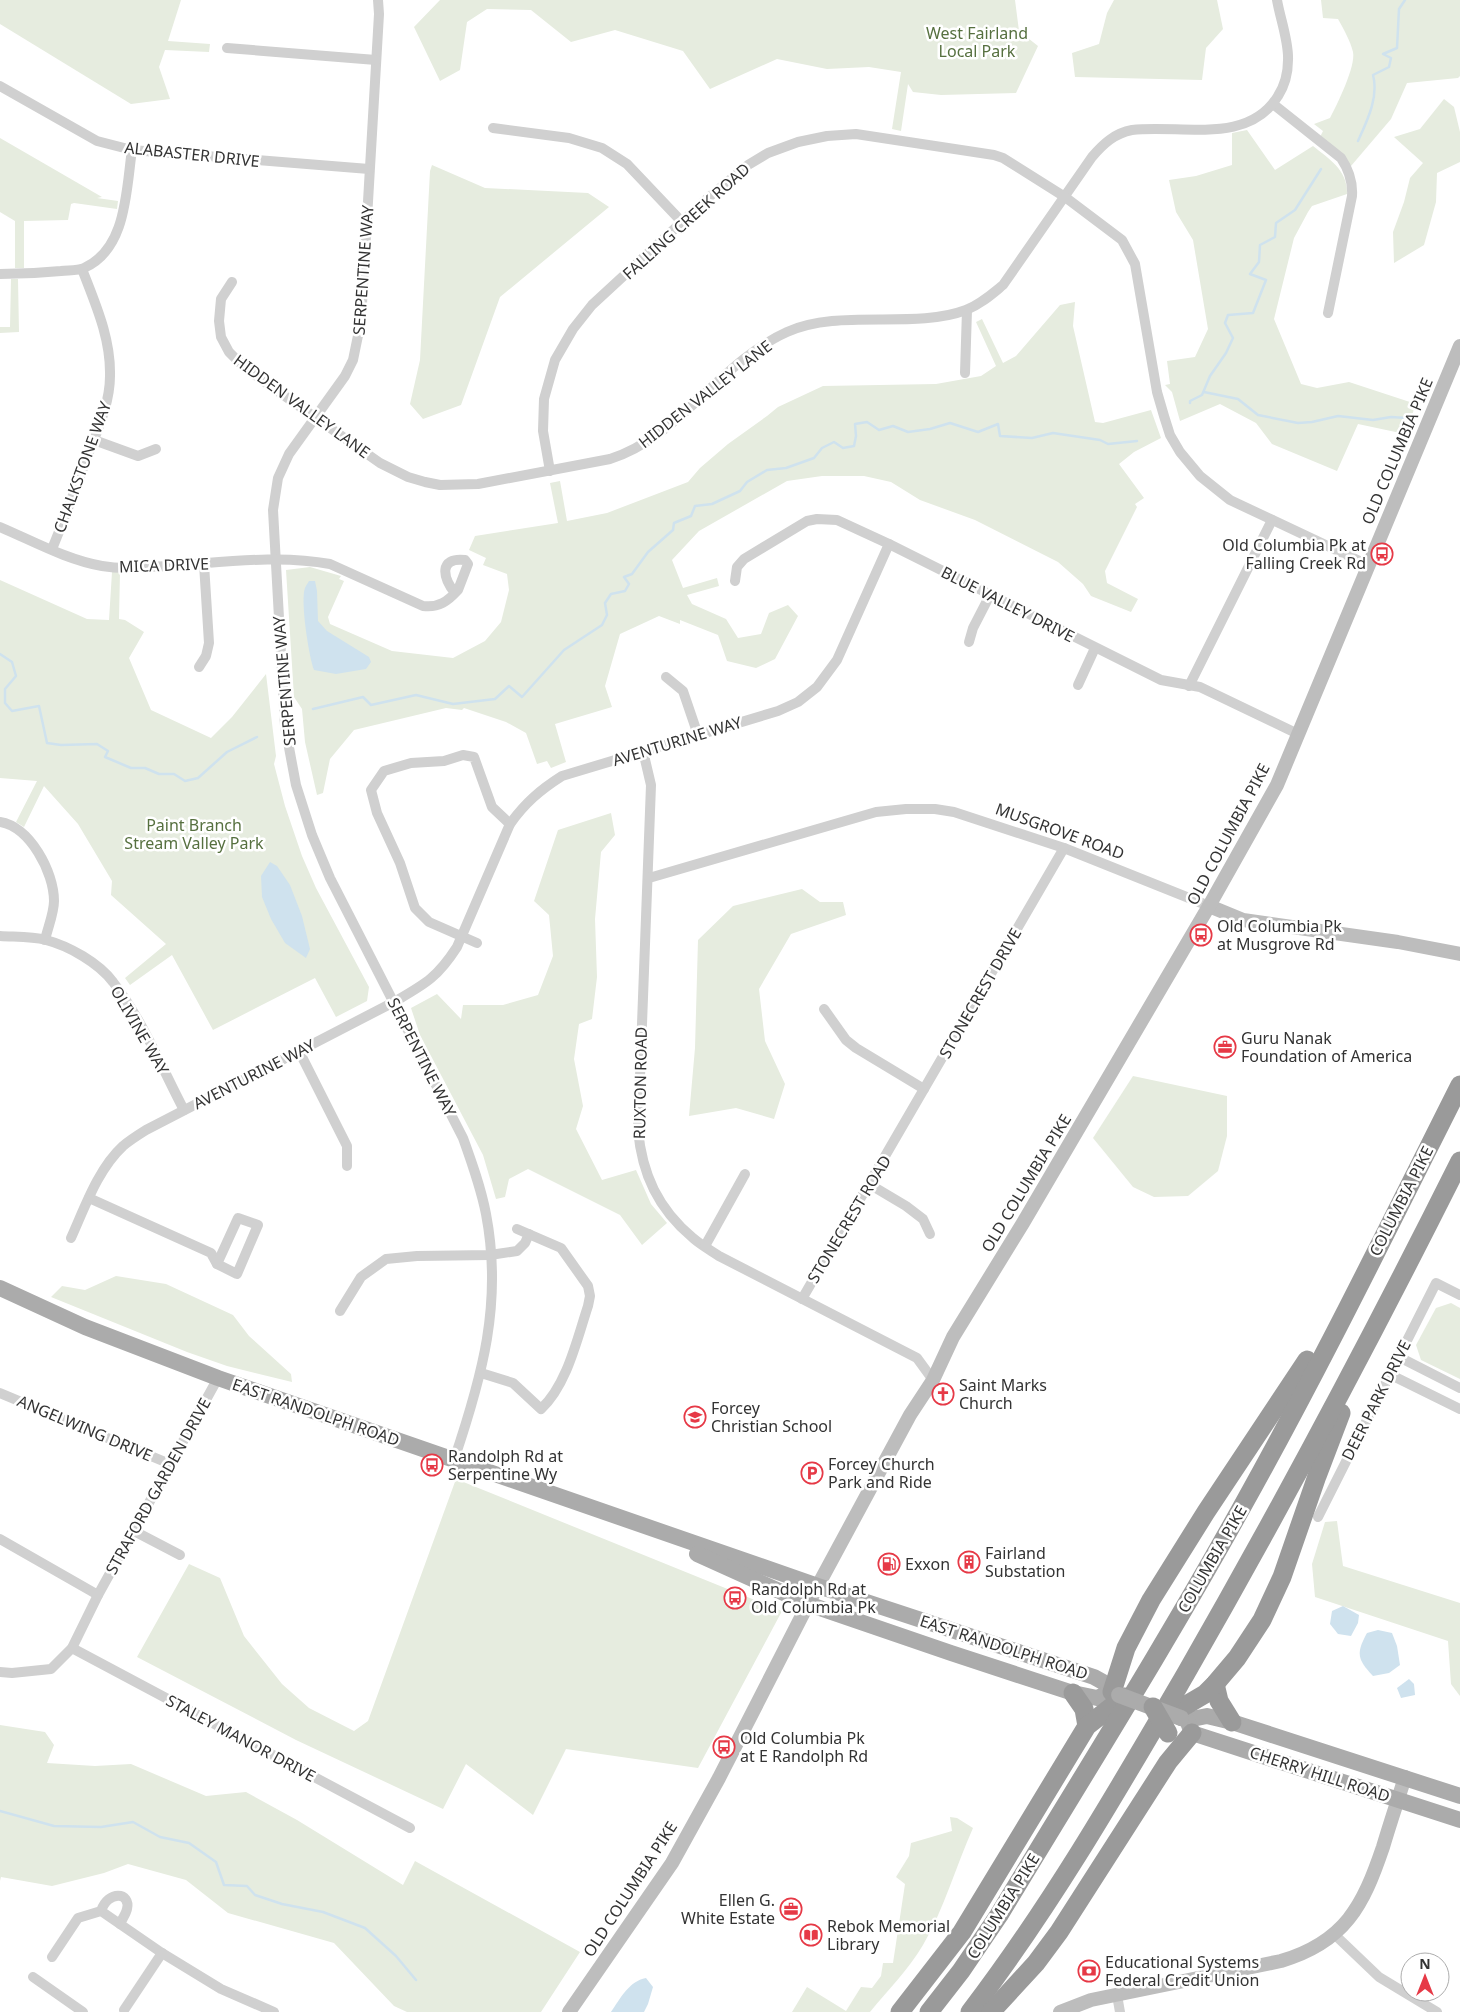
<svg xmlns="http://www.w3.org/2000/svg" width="1460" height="2012" viewBox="0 0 1460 2012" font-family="'Noto Sans',sans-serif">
	<rect width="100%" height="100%" fill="#fff"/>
	<g fill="#e6ecdf">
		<polygon points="0,0 181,0 168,41 210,44 209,52 165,50 159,67 170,99 131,104 0,24"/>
		<polygon points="440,0 1015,0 1019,31 1038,46 1016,93 941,95 913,92 908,84 901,131 892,129 901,72 869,67 827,69 777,59 710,89 683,51 615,30 571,42 531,10 487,9 467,22 460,70 440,81 414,27"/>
		<polygon points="1114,0 1217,0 1223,29 1206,48 1202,80 1075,77 1072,53 1099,44 1107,13"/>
		<path d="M1321 0H1460V76L1458 78 1407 83 1391 119 1351 166 1320 137 1323 131 1314 124 1330 118C1337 105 1356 66 1353 52 1350 40 1344 30 1338 19L1323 18Z"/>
		<polygon points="1444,99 1454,107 1460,132 1460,162 1437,173 1436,202 1424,245 1394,263 1393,232 1404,202 1410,178 1423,163 1394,137 1420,129"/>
		<path d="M1247 130 1275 170 1313 146C1329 159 1348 170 1347 194L1312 206 1308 212 1294 238 1274 319 1301 384 1317 388 1349 382 1416 404 1405 434 1358 424 1337 471 1272 444 1256 423 1220 404 1180 421 1172 392 1165 385 1170 384 1167 361 1195 357 1208 329 1193 240 1176 212 1169 180 1196 176 1232 165V133Z"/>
		<polygon points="0,138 102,197 97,198 118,201 117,209 74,203 71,204 68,220 24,221 24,268 15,268 15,221 0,212"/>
		<polygon points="432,165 485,188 588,193 609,207 500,297 461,405 423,419 410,404 420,360 430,171"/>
		<polygon points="11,279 18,279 19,332 0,333 0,327 10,327"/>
		<polygon points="1075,302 1073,326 1095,422 1103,423 1151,410 1161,438 1134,452 1119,464 1144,498 1135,504 1137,507 1105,571 1107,583 1138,599 1131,612 1091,596 1083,584 1058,562 975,520 920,500 891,482 864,476 822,476 787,481 699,531 672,560 683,588 717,578 719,586 687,595 692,604 726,619 738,638 761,634 769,613 788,605 798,616 775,659 756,668 727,661 718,635 680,620 680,624 659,616 620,634 605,686 612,707 555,724 566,762 551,768 547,761 537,764 526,733 506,722 464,708 462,710 446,708 354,730 330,759 323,793 317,795 305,742 302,709 294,697 286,570 310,567 341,576 339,579 344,581 328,617 330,624 392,651 453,658 485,641 501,622 509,590 507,574 483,565 486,558 469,550 475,536 558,523 550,483 560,481 567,521 607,513 688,482 700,468 728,444 767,416 778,407 823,386 936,384 981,376 996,366 976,322 982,319 1003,363 1016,356 1060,305"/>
		<polygon points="112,572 120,572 119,619 125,620 144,632 129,658 151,710 211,738 232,717 266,674 276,756 274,764 285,806 302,856 316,888 369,987 367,1001 336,1017 315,978 213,1030 172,955 130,985 125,978 166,944 111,895 112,881 78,824 44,786 24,827 16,822 37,781 0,778 0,580 87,619 109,620"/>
		<polygon points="611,813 615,835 601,852 595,919 597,977 592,1019 579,1024 574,1059 583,1106 576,1129 602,1180 636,1170 651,1204 667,1223 642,1245 620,1215 528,1169 509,1179 505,1197 496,1199 483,1155 420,1035 411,1008 437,994 461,1019 463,1005 503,1005 538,995 553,956 549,915 534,901 558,830"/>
		<polygon points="802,889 820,902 843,902 846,915 791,934 759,989 765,1041 785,1084 774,1119 736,1108 689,1116 695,1048 698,940 733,906"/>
		<polygon points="1133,1076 1227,1096 1227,1136 1218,1171 1188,1196 1154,1197 1133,1187 1093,1138"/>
		<polygon points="116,1276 166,1284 233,1315 249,1336 291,1374 292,1382 227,1366 187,1352 51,1297 62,1286 85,1290"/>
		<polygon points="1451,1303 1460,1308 1460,1379 1421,1360 1416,1345 1436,1308"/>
		<polygon points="456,1479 782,1611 698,1768 566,1749 533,1815 466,1764 443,1809 296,1740 137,1657 189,1564 220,1578 244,1636 282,1684 309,1708 354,1731 368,1721"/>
		<polygon points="1337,1521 1343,1566 1460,1603 1460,1696 1451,1684 1448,1641 1315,1597 1312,1564 1325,1522"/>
		<polygon points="0,1725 45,1732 54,1745 47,1763 95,1766 131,1764 206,1796 246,1792 297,1820 403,1885 415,1861 580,1952 541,2012 407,2012 394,2006 334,1943 228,1913 186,1880 128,1864 104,1873 52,1886 1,1877 0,1881"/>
		<path d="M950 1817 957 1818 973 1828C956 1866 944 1909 923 1945 908 1970 888 1990 870 2012H792L807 1987 846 2011 861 1987 872 1988 881 1976 883 1963H893L905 1884 896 1877 909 1856 911 1843 952 1831Z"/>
	</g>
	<g fill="#cfe2ee">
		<path d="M309 581H315L317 591 318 621 327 631 369 657 371 662 366 669 336 674 314 670C309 657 300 600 305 588 306 585 308 583 309 581Z"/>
		<polygon points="270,862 277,866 290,885 302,916 310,949 306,958 285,943 271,919 262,897 261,876"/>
		<polygon points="1343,1606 1359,1615 1358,1623 1351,1636 1338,1634 1330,1624 1332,1611"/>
		<path d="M1378 1630 1392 1633 1397 1646 1400 1665 1389 1673 1373 1676C1357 1659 1356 1653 1367 1633Z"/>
		<polygon points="1409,1679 1414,1684 1415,1695 1401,1698 1397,1688"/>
		<path d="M646 1978 653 1987 648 2004 644 2012H611C620 1999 629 1981 646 1978Z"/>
	</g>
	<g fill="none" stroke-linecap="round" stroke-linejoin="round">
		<g stroke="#cfe2ee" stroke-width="2.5">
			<path d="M1358 141C1367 121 1379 97 1373 75L1389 67 1391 58 1383 54 1397 48 1399 9 1405 0"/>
			<polyline points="1204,392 1238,399 1258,415 1298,423 1312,422 1338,416 1373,420 1391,417 1407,418"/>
			<polyline points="1190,403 1190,401 1202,395 1210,376 1226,353 1233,338 1225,323 1228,315 1253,313 1266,280 1250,274 1259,262 1260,245 1275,237 1276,223 1295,210 1321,169"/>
			<polyline points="0,654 12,662 16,676 5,689 5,703 12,711 39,706 47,743 61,745 97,744 108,751 105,757 131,768 145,768 159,774 174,774 185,781 198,778 227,752 257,737"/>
			<polyline points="313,709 363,697 371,705 416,695 453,704 495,699 509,686 522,697 564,650 602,625 607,615 605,603 611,594 625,591 629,584 624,577 632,574 648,552 673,530 674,523 691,516 695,506 712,504 740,491 747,482 767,470 786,468 814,458 822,448 834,442 843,448 854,446 856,436 855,424 867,422 879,430 893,426 908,432 930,429 950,423 978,432 998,424 1000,436 1032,438 1053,433 1100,440 1108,444 1137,441"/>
			<polyline points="0,1811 54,1826 101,1827 133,1822 160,1837 189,1843 216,1862 224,1885 247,1886 255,1895 282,1904 323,1912 365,1928 396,1956 416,1980"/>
		</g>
		<g stroke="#d0d0d0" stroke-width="10">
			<path d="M378 0 379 14 361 321 353 360 345 376 289 454 278 478 273 510 285 726 296 785 312 835 330 878 463 1138C472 1163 481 1188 486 1214 503 1303 482 1377 454 1460"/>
			<polyline points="227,48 376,60"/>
			<polyline points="0,86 97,141 132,150 369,169"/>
			<path d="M1273 104 1341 158C1349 170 1353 181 1352 196L1328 313"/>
			<polyline points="493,128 569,138 602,148 627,164 682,222"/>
			<path d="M0 274C21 274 41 273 61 271 68 270 77 271 84 268 127 249 126 190 132 150"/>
			<path d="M232 282 221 299 219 321 221 337 229 352 245 368 380 463 408 477 425 482 440 485 478 484 610 459C680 437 720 362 787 332 840 308 913 330 966 310 981 304 992 294 1003 285L1092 157C1103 144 1115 133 1132 130 1180 124 1248 146 1278 96 1285 85 1288 74 1288 60 1289 42 1280 18 1277 0"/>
			<polyline points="965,373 967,310"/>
			<polyline points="94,440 138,456 156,449"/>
			<polyline points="550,471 543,431 544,399 555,360 573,329 592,305 709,197 748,165 768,153 798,142 827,136 856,134 994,155 1003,158 1065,197 1122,240 1135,264 1157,392 1164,416 1170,435 1180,452 1200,476 1230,500 1368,565"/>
			<path d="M0 527C33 541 67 560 102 566 124 570 145 567 167 566 219 563 278 554 330 564L423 606C439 608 448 601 458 590L468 564 465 560C438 557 443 578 455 593"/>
			<path d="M52 549C64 520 75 490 86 460 96 433 110 405 110 376 111 338 95 303 82 269"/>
			<polyline points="735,581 737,567 744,559 807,521 817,519 837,520 889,544 1161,680 1200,687 1298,734"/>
			<polyline points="969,642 973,628 990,595"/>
			<polyline points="199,667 206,656 209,643 204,564"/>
			<polyline points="666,677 683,691 698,735"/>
			<polyline points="1078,685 1095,648"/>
			<polyline points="1189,686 1272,520"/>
			<path d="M643 751 651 785 638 1130C642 1174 658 1209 693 1238 701 1245 710 1250 719 1256L917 1358 933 1380"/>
			<path d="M0 822C30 827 54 872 54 901 54 913 48 927 45 940"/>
			<polyline points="649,878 876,812 906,809 935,809 954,812 1064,848 1209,906"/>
			<path d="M0 936C15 937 31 936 46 940 69 946 99 963 113 982 142 1019 162 1068 184 1110"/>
			<polyline points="477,943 429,922 415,908 400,863 377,813 371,790 384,771 411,763 444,761 463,755 474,757 492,807 510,824"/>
			<polyline points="824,1009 846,1040 856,1048 924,1089"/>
			<polyline points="299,1051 347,1146 347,1166"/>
			<polyline points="869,1184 906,1206 923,1219 930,1234"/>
			<polyline points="89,1198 211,1253 217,1264"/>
			<polygon points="238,1218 258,1225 237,1274 217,1264"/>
			<path d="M71 1238C85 1207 98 1169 123 1146 130 1140 138 1135 146 1130L394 1002C425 984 437 978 457 947L510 824C525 803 540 790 562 776L778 711 798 702 817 687 837 660 889 544"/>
			<polyline points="705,1246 745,1174"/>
			<polyline points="802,1299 1064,848"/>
			<polyline points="340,1311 361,1277 386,1259 417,1256 490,1255 517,1251 525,1243 529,1234"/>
			<polyline points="1399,1357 1460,1388"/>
			<path d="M481 1373 513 1383 541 1409C567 1385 577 1339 588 1306L590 1296 588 1286 561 1248 517 1229"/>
			<polyline points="1389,1374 1460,1409"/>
			<polyline points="0,1393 170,1464"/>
			<polyline points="1318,1517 1436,1283 1460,1295"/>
			<polyline points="134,1531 180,1555"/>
			<polyline points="0,1539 98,1595"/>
			<polyline points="72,1648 410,1828"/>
			<polyline points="0,1672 12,1673 51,1669 72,1648 98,1595 218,1378"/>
			<path d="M101 1911C108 1890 131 1892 127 1909 126 1914 122 1919 120 1924"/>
			<polyline points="1334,1934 1379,1977 1437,2012"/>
			<polyline points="52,1957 78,1918 101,1911 162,1953 221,1989 274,2012"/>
			<polyline points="33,1977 83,2012"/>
			<polyline points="1117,1995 1120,2012"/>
			<polyline points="124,2010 162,1953"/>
		</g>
		<g stroke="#bdbdbd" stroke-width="14">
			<polyline points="1209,906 1243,920 1398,942 1460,954"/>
			<polyline points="569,2012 672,1863 719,1778 808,1604 910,1415 933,1380 953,1337 1023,1223 1209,906 1277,785 1460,346"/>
			<path d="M1060 2012 1091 2000 1281 1961C1345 1942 1363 1906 1383 1847 1390 1823 1398 1800 1405 1777"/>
		</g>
		<g stroke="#ababab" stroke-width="16">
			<polyline points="0,1288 85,1327 218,1378 818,1586 1094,1677 1103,1682 1112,1692"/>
			<polyline points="697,1554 808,1604 951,1653 1073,1693 1097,1698 1112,1692"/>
			<polyline points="1181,1718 1187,1720 1207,1716 1232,1722 1460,1796"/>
			<polyline points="1187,1720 1192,1733 1460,1820"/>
		</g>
		<g stroke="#9a9a9a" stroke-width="19">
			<polyline points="1215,1684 1219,1701 1232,1722"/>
			<polyline points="1112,1692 1126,1648 1151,1600 1206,1512 1307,1360"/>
			<polyline points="1073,1693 1084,1709 1087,1726"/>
			<polyline points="1171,1714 1205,1694 1215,1684 1237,1658 1262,1620 1282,1577 1317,1476 1341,1413"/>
			<polyline points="900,2012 962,1932 1087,1726 1124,1697"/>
			<path d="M929 2012 961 1971 999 1915C1081 1779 1166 1644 1243 1505 1320 1367 1389 1226 1460 1085"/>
			<path d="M970 2012C1051 1906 1118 1790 1185 1675 1282 1506 1373 1335 1460 1161"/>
			<polyline points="991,2012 1036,1963 1059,1932 1168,1762 1192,1733"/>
		</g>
		<polyline stroke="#ababab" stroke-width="16" points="1119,1695 1181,1718"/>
		<polyline stroke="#9a9a9a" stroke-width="19" points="1153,1707 1168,1733"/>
	</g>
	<defs>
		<g id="bus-ring" transform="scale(1.125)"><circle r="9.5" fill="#fff" stroke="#e63946" stroke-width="1.5"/><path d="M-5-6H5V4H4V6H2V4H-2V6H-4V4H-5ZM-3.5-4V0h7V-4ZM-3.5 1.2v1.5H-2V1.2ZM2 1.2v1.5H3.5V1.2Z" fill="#e63946"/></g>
		<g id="office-ring" transform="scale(1.125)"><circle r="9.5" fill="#fff" stroke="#e63946" stroke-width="1.5"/><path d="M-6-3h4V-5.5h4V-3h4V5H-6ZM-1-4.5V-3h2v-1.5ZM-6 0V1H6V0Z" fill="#e63946"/></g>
		<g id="church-ring" transform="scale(1.125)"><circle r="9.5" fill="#fff" stroke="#e63946" stroke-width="1.5"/><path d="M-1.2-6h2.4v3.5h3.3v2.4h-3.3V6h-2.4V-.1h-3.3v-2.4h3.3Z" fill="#e63946"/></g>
		<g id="school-ring" transform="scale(1.125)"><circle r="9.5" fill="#fff" stroke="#e63946" stroke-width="1.5"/><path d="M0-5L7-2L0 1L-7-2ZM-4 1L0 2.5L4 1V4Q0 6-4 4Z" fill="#e63946"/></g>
		<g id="parking-ring" transform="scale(1.125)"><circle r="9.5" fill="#fff" stroke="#e63946" stroke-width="1.5"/><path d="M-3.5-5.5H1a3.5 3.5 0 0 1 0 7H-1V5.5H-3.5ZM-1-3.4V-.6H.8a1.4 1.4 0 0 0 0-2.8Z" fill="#e63946"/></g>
		<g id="building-ring" transform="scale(1.125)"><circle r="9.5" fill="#fff" stroke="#e63946" stroke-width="1.5"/><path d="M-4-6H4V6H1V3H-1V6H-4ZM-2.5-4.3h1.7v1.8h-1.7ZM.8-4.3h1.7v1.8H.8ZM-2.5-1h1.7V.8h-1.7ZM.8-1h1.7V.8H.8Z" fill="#e63946"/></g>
		<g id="fuel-ring" transform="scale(1.125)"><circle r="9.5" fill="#fff" stroke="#e63946" stroke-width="1.5"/><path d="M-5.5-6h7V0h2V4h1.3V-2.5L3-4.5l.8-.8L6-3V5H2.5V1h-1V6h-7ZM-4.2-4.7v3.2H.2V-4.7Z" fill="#e63946"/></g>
		<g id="library-ring" transform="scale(1.125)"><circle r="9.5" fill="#fff" stroke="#e63946" stroke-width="1.5"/><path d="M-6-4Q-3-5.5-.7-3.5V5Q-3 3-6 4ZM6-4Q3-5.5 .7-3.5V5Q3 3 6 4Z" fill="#e63946"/></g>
		<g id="bank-ring" transform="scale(1.125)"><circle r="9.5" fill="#fff" stroke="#e63946" stroke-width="1.5"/><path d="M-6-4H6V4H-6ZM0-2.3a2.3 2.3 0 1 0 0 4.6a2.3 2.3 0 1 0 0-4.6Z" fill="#e63946"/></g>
	</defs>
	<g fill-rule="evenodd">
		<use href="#bus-ring" x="1382" y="554"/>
		<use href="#bus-ring" x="1201" y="935"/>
		<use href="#office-ring" x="1225" y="1047"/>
		<use href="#church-ring" x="943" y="1394"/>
		<use href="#school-ring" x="695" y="1417"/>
		<use href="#bus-ring" x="432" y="1465"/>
		<use href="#parking-ring" x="812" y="1473"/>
		<use href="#building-ring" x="969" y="1562"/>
		<use href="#fuel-ring" x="889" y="1564"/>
		<use href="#bus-ring" x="735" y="1598"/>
		<use href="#bus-ring" x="724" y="1747"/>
		<use href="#office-ring" x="791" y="1909"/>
		<use href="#library-ring" x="811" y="1935"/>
		<use href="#bank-ring" x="1089" y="1971"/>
	</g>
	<g text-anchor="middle" stroke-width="5" stroke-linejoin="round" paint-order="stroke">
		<g font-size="16" fill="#56703f" stroke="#fff">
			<text x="977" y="39">West Fairland<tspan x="977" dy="18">Local Park</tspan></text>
			<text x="194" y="831">Paint Branch<tspan x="194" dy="18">Stream Valley Park</tspan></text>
		</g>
		<g font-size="16" fill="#333" stroke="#fff">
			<text transform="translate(192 154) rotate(6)" y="6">ALABASTER DRIVE</text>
			<text transform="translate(686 221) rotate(-42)" y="6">FALLING CREEK ROAD</text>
			<text transform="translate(363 270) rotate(-86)" y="6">SERPENTINE WAY</text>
			<text transform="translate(705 394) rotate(-38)" y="6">HIDDEN VALLEY LANE</text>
			<text transform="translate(302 406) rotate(36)" y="6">HIDDEN VALLEY LANE</text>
			<text transform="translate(1397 451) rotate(-67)" y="6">OLD COLUMBIA PIKE</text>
			<text transform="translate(82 467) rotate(-70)" y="6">CHALKSTONE WAY</text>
			<text transform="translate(164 565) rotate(-2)" y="6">MICA DRIVE</text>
			<text transform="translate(1008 604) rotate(27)" y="6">BLUE VALLEY DRIVE</text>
			<text transform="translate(284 681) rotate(-95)" y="6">SERPENTINE WAY</text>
			<text transform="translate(677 741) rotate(-17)" y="6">AVENTURINE WAY</text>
			<text transform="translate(1060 831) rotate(20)" y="6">MUSGROVE ROAD</text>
			<text transform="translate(1228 834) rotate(-62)" y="6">OLD COLUMBIA PIKE</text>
			<text transform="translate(980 993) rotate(-60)" y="6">STONECREST DRIVE</text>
			<text transform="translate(140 1030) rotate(60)" y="6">OLIVINE WAY</text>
			<text transform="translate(422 1057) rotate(63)" y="6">SERPENTINE WAY</text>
			<text transform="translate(254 1074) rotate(-27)" y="6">AVENTURINE WAY</text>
			<text transform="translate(640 1083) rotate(-89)" y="6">RUXTON ROAD</text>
			<text transform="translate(1026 1183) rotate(-59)" y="6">OLD COLUMBIA PIKE</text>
			<text transform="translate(1401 1201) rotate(-63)" y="6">COLUMBIA PIKE</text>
			<text transform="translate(849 1219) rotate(-59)" y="6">STONECREST ROAD</text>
			<text transform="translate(1376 1400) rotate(-63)" y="6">DEER PARK DRIVE</text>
			<text transform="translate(316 1412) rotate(19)" y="6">EAST RANDOLPH ROAD</text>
			<text transform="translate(85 1428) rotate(23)" y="6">ANGELWING DRIVE</text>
			<text transform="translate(158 1486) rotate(-61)" y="6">STRAFORD GARDEN DRIVE</text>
			<text transform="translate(1212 1559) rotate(-60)" y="6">COLUMBIA PIKE</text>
			<text transform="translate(1004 1647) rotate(18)" y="6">EAST RANDOLPH ROAD</text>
			<text transform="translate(241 1738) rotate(28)" y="6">STALEY MANOR DRIVE</text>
			<text transform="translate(1320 1774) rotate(18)" y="6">CHERRY HILL ROAD</text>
			<text transform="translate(630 1889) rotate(-57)" y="6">OLD COLUMBIA PIKE</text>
			<text transform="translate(1003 1906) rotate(-58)" y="6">COLUMBIA PIKE</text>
		</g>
		<g font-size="16" fill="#333" stroke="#fff" text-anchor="start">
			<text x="1366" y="551" text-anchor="end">Old Columbia Pk at<tspan x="1366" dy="18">Falling Creek Rd</tspan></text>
			<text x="1217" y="932">Old Columbia Pk<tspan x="1217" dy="18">at Musgrove Rd</tspan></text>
			<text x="1241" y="1044">Guru Nanak<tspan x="1241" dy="18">Foundation of America</tspan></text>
			<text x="959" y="1391">Saint Marks<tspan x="959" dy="18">Church</tspan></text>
			<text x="711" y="1414">Forcey<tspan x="711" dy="18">Christian School</tspan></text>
			<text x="448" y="1462">Randolph Rd at<tspan x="448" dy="18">Serpentine Wy</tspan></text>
			<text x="828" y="1470">Forcey Church<tspan x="828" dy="18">Park and Ride</tspan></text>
			<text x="985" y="1559">Fairland<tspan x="985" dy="18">Substation</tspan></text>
			<text x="905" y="1570">Exxon</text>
			<text x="751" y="1595">Randolph Rd at<tspan x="751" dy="18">Old Columbia Pk</tspan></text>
			<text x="740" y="1744">Old Columbia Pk<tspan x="740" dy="18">at E Randolph Rd</tspan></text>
			<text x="775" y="1906" text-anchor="end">Ellen G.<tspan x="775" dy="18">White Estate</tspan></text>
			<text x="827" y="1932">Rebok Memorial<tspan x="827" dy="18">Library</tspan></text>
			<text x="1105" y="1968">Educational Systems<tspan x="1105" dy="18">Federal Credit Union</tspan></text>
		</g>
	</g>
	<g transform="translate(1425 1977)"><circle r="24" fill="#ffffff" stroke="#adadad"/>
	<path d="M0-4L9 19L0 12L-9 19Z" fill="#e63946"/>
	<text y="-8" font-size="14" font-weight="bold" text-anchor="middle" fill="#333333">N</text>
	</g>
</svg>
